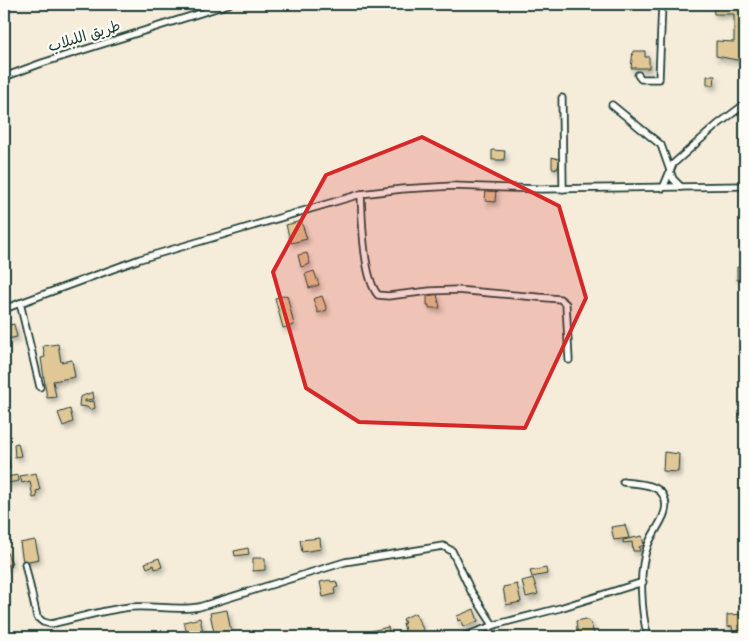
<svg xmlns="http://www.w3.org/2000/svg" width="749" height="641" viewBox="0 0 749 641" font-family="Sriracha,'Playpen Sans Arabic',sans-serif">
	<defs>
		<filter id="shadow"><feDropShadow dx="2.5" dy="4" stdDeviation="2.5" flood-color="#0004"/></filter>
	</defs>
	<rect width="100%" height="100%" fill="#f5ecda"/>
	<filter id="ink" filterUnits="userSpaceOnUse"><feTurbulence type="fractalNoise" baseFrequency=".02" numOctaves="2"/><feDisplacementMap in="SourceGraphic" scale="10" xChannelSelector="R" yChannelSelector="G"/><feConvolveMatrix kernelMatrix="1 2 1 2 8 2 1 2 1" color-interpolation-filters="sRGB"/></filter>
	<g filter="url(#ink)">
		<g fill="#e1c696" stroke="#1f3d34" filter="url(#shadow)">
			<polygon points="713,4 743,4 742,48 745,48 745,59 737,60 716,56 716,41 734,42 734,14 714,14"/>
			<polygon points="633,51 645,51 645,57 649,57 649,68 631,68"/>
			<polygon points="707,76 715,76 714,85 707,85"/>
			<polygon points="492,150 505,151 504,160 492,160"/>
			<polygon points="552,157 561,160 557,169 552,168"/>
			<polygon points="486,189 496,190 495,202 485,201"/>
			<polygon points="301,221 307,239 291,243 286,225"/>
			<polygon points="307,253 310,264 301,267 298,255"/>
			<polygon points="737,267 745,267 745,275 743,275 743,280 737,280"/>
			<polygon points="314,271 319,285 309,288 305,274"/>
			<polygon points="437,294 440,308 429,308 429,305 427,305 427,296"/>
			<polygon points="287,295 294,325 283,328 275,298"/>
			<polygon points="322,296 327,310 318,313 313,299"/>
			<polygon points="14,324 17,337 7,339 4,326"/>
			<polygon points="58,344 61,362 72,360 75,377 53,381 56,397 47,398 41,358 45,357 43,346"/>
			<polygon points="93,392 94,399 85,400 85,402 94,401 95,408 90,410 87,407 79,406 80,397"/>
			<polygon points="70,409 73,422 63,426 58,413"/>
			<polygon points="18,443 21,456 15,457 14,444"/>
			<polygon points="664,452 679,454 678,472 663,471"/>
			<polygon points="36,473 40,490 36,491 37,497 33,498 30,481 22,483 20,476"/>
			<polygon points="18,475 19,481 7,483 6,477"/>
			<polygon points="625,525 629,538 614,540 611,527"/>
			<polygon points="642,536 644,545 639,547 640,551 633,551 632,542 623,543 623,540"/>
			<polygon points="320,538 321,549 302,552 300,540"/>
			<polygon points="35,540 39,559 23,562 20,543"/>
			<polygon points="4,547 12,563 4,567"/>
			<polygon points="248,548 249,554 235,556 234,551"/>
			<polygon points="159,558 162,567 155,569 154,565 147,568 145,563"/>
			<polygon points="253,558 265,558 265,570 253,571"/>
			<polygon points="546,568 547,574 532,577 530,571"/>
			<polygon points="533,578 538,594 526,597 522,581"/>
			<polygon points="330,580 331,582 336,581 338,587 334,588 335,594 323,597 320,582"/>
			<polygon points="517,584 521,602 506,605 503,587"/>
			<polygon points="474,609 478,621 463,627 461,620 458,621 457,616"/>
			<polygon points="227,610 232,637 215,637 210,613"/>
			<polygon points="415,613 424,631 413,634 413,632 406,634 403,623 405,623 403,619"/>
			<polygon points="745,614 745,637 733,637 732,626 727,627 727,615"/>
			<polygon points="200,618 204,637 188,637 184,622"/>
			<polygon points="586,619 591,623 594,635 590,637 578,637 576,621"/>
			<polygon points="388,627 391,637 373,637 371,631"/>
		</g>
		<g fill="none" stroke-linecap="round" stroke-linejoin="round">
			<g stroke="#1f3d34" stroke-width="9">
				<g id="minor">
					<polyline points="638,75 641,79 659,79 662,4"/>
					<polyline points="4,77 42,63 229,4"/>
					<polyline points="562,98 563,189"/>
					<polyline points="612,105 661,145 673,179 681,187"/>
					<polyline points="663,188 673,164 717,125 745,104"/>
					<path d="M361 194C362 218 363 278 378 295L388 296 430 291 456 290 560 299 566 304 569 360"/>
					<polyline points="20,303 40,387"/>
					<polyline points="4,309 140,259 361,194 402,189 453,186 541,189 745,186"/>
					<polyline points="4,450 6,467"/>
					<path d="M623 482C635 484 656 483 663 495 673 512 653 530 648 545 638 570 641 612 648 637"/>
					<path d="M25 564 37 617 43 622 51 624C77 618 104 610 130 607 153 605 176 611 199 607L345 562 443 546 452 551 471 591 493 625"/>
					<polyline points="462,637 498,624 560,608 643,582"/>
				</g>
			</g>
			<use href="#minor" stroke="#fdfcf7" stroke-width="5.5"/>
		</g>
	</g>
	<path fill="#d62828" fill-opacity="0.2" stroke="#d62828" stroke-width="4" stroke-linejoin="round" d="M422 137 559 206 586 298 525 428 359 422 306 388 273 272 326 175Z"/>
	<g text-anchor="middle" stroke-width="4.5" stroke-linejoin="round" paint-order="stroke">
		<g font-size="15" fill="#1f3d34" stroke="#fdfcf7">
			<text transform="translate(84 36) rotate(-17)" y="5">طريق اللبلاب</text>
		</g>
	</g>
	<rect width="749" height="641" fill="none" stroke="#fdfcf7" stroke-width="20"/>
	<rect x="10" y="10" width="729" height="621" fill="none" stroke="#1f3d34" stroke-width="2" filter="url(#ink)"/>
</svg>
